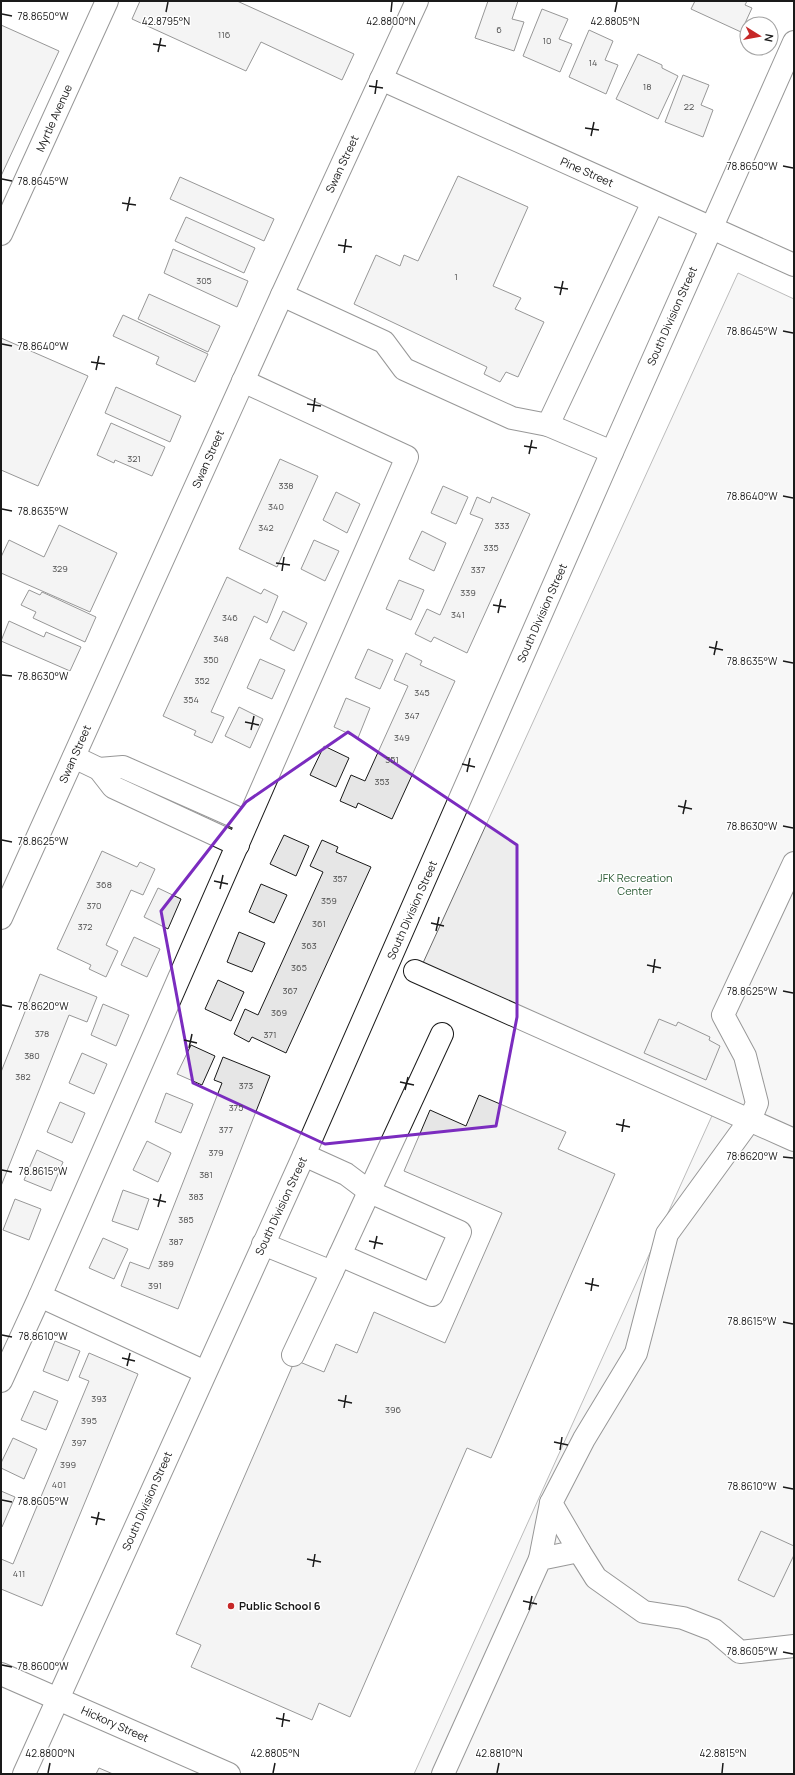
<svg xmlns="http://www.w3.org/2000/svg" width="795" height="1775" viewBox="0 0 795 1775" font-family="Manrope,sans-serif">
	<rect width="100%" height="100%" fill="#fff"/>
	<polygon fill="#ededed" stroke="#6a6a6a" points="738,273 794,299 794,1774 414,1774 720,1098 423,963"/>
	<g fill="#e6e6e6" stroke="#1a1a1a">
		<polygon points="140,1 237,1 354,54 342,80 261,42 246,71 132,19"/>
		<polygon points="488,1 518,1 512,19 524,22 514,51 475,38"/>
		<polygon points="695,1 747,1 745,5 752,8 741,32 691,9"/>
		<polygon points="542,9 568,19 559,39 572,44 560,72 523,56"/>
		<polygon points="1,25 59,51 1,176"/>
		<polygon points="589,30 613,41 605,60 618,65 606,94 569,77"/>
		<polygon points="638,54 662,65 662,68 678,76 658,119 616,99"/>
		<polygon points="683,75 709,85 701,105 713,110 703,137 665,122"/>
		<polygon points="458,176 528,207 493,286 521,298 515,309 544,322 518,377 506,372 500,382 484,374 487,367 354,304 376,255 400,266 404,255 418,261"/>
		<polygon points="180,177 274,219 264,241 170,199"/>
		<polygon points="186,217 255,248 244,273 175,241"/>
		<polygon points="173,249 248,281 237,307 164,273"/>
		<polygon points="149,294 220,326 208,352 138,319"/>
		<polygon points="123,315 208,354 195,382 156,364 159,357 113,336"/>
		<polygon points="1,338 88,376 38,486 1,470"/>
		<polygon points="116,387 181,416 170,442 105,413"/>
		<polygon points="111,423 165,447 152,476 115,460 114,463 97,455"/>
		<polygon points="280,459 318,476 277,567 239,549"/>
		<polygon points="443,486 468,497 456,524 431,513"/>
		<polygon points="336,492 360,504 347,533 323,520"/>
		<polygon points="477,497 490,503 492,497 530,514 467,653 434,637 431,642 415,634 427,609 440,615 483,519 470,514"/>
		<polygon points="59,525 117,553 90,612 1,573 1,557 9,540 44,557"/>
		<polygon points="422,531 446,543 434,571 409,559"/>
		<polygon points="314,540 339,551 325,581 301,569"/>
		<polygon points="227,577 261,594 264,589 278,596 267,623 254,616 211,712 224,717 212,743 194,735 196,731 163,716"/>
		<polygon points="399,580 424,590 411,620 386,609"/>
		<polygon points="29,590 40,595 42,592 96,617 85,642 33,618 36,612 21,605"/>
		<polygon points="283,611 307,623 294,651 270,639"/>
		<polygon points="9,621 44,637 46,632 81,647 70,671 1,641"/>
		<polygon points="368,649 393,660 380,689 355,678"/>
		<polygon points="406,653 422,661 420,665 455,681 392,819 358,803 356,808 340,801 351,775 365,781 408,686 394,680"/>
		<polygon points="260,659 285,670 272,699 247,688"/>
		<polygon points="346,698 370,708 358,738 334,727"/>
		<polygon points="239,707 263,719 250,748 225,736"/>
		<polygon points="324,746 349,758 336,787 310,775"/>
		<polygon points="284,835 309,846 296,876 270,864"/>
		<polygon points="322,840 338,847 336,852 371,867 286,1053 252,1037 249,1042 234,1034 245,1009 258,1015 323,872 310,866"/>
		<polygon points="102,851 137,867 140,862 155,869 143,895 131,890 106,945 118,951 106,977 89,969 91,965 57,949"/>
		<polygon points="261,884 287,895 274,923 249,912"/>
		<polygon points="158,888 181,899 168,929 144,917"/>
		<polygon points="239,932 265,943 252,972 227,962"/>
		<polygon points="134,937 160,949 147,977 121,965"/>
		<polygon points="40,974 97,997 87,1022 69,1015 1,1186 1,1072"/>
		<polygon points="218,980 244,992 231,1021 205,1009"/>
		<polygon points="103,1004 129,1015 116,1046 91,1035"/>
		<polygon points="659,1019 676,1026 678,1022 710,1037 709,1040 720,1046 706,1080 644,1053"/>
		<polygon points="191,1045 215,1056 202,1085 177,1074"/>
		<polygon points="82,1053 107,1064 94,1094 69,1083"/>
		<polygon points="223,1057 270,1076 178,1309 121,1286 130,1262 149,1269 222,1083 214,1080"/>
		<polygon points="166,1093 193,1104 181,1133 155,1122"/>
		<polygon points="479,1095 566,1132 558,1149 615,1174 491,1458 467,1448 350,1717 319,1703 312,1720 191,1667 201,1645 176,1634 295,1360 324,1372 336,1344 357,1353 374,1312 445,1343 502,1213 404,1171 430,1110 466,1126"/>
		<polygon points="60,1102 85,1113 72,1143 47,1132"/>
		<polygon points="147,1141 171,1153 158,1182 133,1170"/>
		<polygon points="37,1150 63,1162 51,1191 24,1180"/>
		<polygon points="123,1190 149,1199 138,1230 112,1221"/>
		<polygon points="15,1199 41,1209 29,1240 3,1230"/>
		<polygon points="103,1238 128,1249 114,1279 89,1268"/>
		<polygon points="55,1341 80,1351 68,1381 43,1371"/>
		<polygon points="89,1353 138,1374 42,1606 1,1589 1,1559 13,1564 89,1381 79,1377"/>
		<polygon points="34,1391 58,1401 46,1430 21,1420"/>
		<polygon points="13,1438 37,1449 24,1479 1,1468 1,1463"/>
		<polygon points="1,1491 15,1497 2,1527 1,1526"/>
		<polygon points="761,1531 794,1546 794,1555 774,1597 738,1580"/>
		<polygon points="99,1768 113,1774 96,1774"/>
	</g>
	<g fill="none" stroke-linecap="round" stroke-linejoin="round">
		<g stroke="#1a1a1a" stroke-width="24">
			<g id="minor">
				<polyline points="381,79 794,265"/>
				<polyline points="1,234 107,1"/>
				<polyline points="282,295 384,342 404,369 512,418 548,425 653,202"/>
				<polyline points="548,425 612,452"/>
				<polyline points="74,757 99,769 113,787 238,845"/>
				<polyline points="99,769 123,767 247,822"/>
				<polyline points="415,971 794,1140"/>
				<polyline points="304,1155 346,1174 370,1192 460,1232 432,1295 340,1255"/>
				<polyline points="263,1244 332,1272 293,1355"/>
				<polyline points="332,1272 442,1034"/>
				<polyline points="205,1372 40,1296 407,457 243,381"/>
				<polyline points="1,1381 40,1296"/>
				<polyline points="579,1551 596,1578 644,1612 683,1618 714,1630 740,1652 794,1646"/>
				<polyline points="540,1559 551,1503"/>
				<polyline points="1,1674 229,1774"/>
				<polyline points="24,1774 304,1155 612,452 794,42"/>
				<polyline points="443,1774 540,1559 579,1551 551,1503 584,1439 636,1353 667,1234 750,1120 757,1103 745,1056 723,1015 794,863"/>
			</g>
		</g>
		<g stroke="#1a1a1a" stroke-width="24">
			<polyline id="major" points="1,918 282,295 417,1"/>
		</g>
		<use href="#minor" stroke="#fff" stroke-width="22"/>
		<use href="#major" stroke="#fff" stroke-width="22"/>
	</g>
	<path d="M0 0H795V1775H0ZM348 732 517 845V1017L496 1126 325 1144 193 1083 161 911 246 802Z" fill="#fff" fill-opacity=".55" fill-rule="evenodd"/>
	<path fill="none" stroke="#7b2cbf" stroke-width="3" stroke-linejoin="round" d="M348 732 517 845V1017L496 1126 325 1144 193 1083 161 911 246 802Z"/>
	<path fill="none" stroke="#1a1a1a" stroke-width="1.5" d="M166 12 168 2M391 12 392 2M615 12 617 2M2 14 12 16M153 44 166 46M158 52 161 38M369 86 383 88M375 94 377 80M585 128 599 130M591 136 594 122M783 166 793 168M2 179 12 181M122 203 136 205M127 211 130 197M338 245 352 247M344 253 346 239M554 287 568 289M560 295 563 281M783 331 793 333M2 344 12 346M91 362 105 364M96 370 99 356M307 404 321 406M313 412 315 398M524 446 537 448M529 454 532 440M783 496 793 498M2 509 12 511M276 563 290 565M282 571 284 557M493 605 506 607M498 613 501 599M709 647 723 650M714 655 717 641M783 661 793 663M2 675 12 676M245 722 259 725M251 730 254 716M462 764 475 767M467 772 470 758M678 806 692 809M683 814 686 800M783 826 793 828M2 840 12 842M214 881 228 884M220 889 223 875M431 923 444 926M436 931 439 917M647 965 661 968M653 973 655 959M783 991 793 993M2 1005 12 1007M184 1040 197 1043M189 1048 192 1034M400 1082 414 1085M405 1090 408 1077M616 1124 630 1127M622 1132 624 1119M783 1157 793 1158M2 1170 12 1172M153 1199 166 1202M158 1207 161 1194M369 1241 383 1244M374 1249 377 1236M585 1283 599 1286M591 1291 593 1278M783 1322 793 1324M2 1335 12 1337M122 1358 135 1361M127 1366 130 1353M338 1400 352 1403M344 1408 346 1395M554 1442 568 1445M560 1450 562 1437M783 1487 793 1489M2 1500 12 1502M91 1517 105 1520M96 1525 99 1512M307 1559 321 1562M313 1567 315 1554M523 1601 537 1604M529 1610 532 1596M783 1652 793 1654M2 1665 12 1667M276 1718 290 1721M282 1727 284 1713M48 1773 50 1763M273 1773 275 1763M497 1773 499 1763M722 1773 723 1763"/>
	<circle fill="#c62828" stroke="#fff" stroke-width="1.5" cx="231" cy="1606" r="4"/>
	<g text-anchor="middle" stroke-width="3" stroke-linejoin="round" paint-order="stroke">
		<g font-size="9" fill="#4d4d4d">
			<text x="499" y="33">6</text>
			<text x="224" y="38">116</text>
			<text x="547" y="44">10</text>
			<text x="593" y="66">14</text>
			<text x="647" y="90">18</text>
			<text x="689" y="110">22</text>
			<text x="456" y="280">1</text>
			<text x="204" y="284">305</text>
			<text x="134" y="462">321</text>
			<text x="286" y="489">338</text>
			<text x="276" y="510">340</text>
			<text x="502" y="529">333</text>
			<text x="266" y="531">342</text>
			<text x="491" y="551">335</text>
			<text x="60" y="572">329</text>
			<text x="478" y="573">337</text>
			<text x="468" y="596">339</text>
			<text x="458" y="618">341</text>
			<text x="230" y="621">346</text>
			<text x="221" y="642">348</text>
			<text x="211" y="663">350</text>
			<text x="202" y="684">352</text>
			<text x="422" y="696">345</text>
			<text x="191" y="703">354</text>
			<text x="412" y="719">347</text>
			<text x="402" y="741">349</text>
			<text x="392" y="763">351</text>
			<text x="382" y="785">353</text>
			<text x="340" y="882">357</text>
			<text x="104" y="888">368</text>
			<text x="329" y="904">359</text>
			<text x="94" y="909">370</text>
			<text x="319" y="927">361</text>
			<text x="85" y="930">372</text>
			<text x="309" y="949">363</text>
			<text x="299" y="971">365</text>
			<text x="290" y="994">367</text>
			<text x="279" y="1016">369</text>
			<text x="42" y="1037">378</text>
			<text x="270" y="1038">371</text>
			<text x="32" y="1059">380</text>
			<text x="23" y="1080">382</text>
			<text x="246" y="1089">373</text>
			<text x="236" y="1111">375</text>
			<text x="226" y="1133">377</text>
			<text x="216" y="1156">379</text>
			<text x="206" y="1178">381</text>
			<text x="196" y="1200">383</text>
			<text x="186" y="1223">385</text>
			<text x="176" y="1245">387</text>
			<text x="166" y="1267">389</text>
			<text x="155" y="1289">391</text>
			<text x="99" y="1402">393</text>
			<text x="393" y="1413">396</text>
			<text x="89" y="1424">395</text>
			<text x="79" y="1446">397</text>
			<text x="68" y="1468">399</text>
			<text x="59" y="1488">401</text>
			<text x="19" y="1577">411</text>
		</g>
		<g font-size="11" fill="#1a1a1a" stroke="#fff">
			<text transform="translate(54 118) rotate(-66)" y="4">Myrtle Avenue</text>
			<text transform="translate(342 164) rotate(-65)" y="4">Swan Street</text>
			<text transform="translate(587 172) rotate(24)" y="4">Pine Street</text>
			<text transform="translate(672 316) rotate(-66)" y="4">South Division Street</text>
			<text transform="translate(208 459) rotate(-66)" y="4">Swan Street</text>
			<text transform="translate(542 613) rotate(-66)" y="4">South Division Street</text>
			<text transform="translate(75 754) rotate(-66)" y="4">Swan Street</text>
			<text transform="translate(412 910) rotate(-66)" y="4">South Division Street</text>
			<text transform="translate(281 1206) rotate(-65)" y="4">South Division Street</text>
			<text transform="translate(147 1501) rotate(-66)" y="4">South Division Street</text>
			<text transform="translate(115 1724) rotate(24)" y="4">Hickory Street</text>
		</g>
		<g font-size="11" fill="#2b5a34" stroke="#fff">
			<text x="635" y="882">JFK Recreation<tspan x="635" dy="13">Center</tspan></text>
		</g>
		<g font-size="11" font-weight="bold" fill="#1a1a1a" stroke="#fff" text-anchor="start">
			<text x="239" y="1610">Public School 6</text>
		</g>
	</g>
	<g font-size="10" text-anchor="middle" fill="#1a1a1a" stroke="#fff" stroke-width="3" stroke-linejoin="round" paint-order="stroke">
		<text x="43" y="20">78.8650°W</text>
		<text x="391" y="25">42.8800°N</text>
		<text x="615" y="25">42.8805°N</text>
		<text x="166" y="25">42.8795°N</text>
		<text x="752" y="170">78.8650°W</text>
		<text x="43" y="185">78.8645°W</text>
		<text x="752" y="335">78.8645°W</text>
		<text x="43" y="350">78.8640°W</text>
		<text x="752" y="500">78.8640°W</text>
		<text x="43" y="515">78.8635°W</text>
		<text x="752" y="665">78.8635°W</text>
		<text x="43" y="680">78.8630°W</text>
		<text x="752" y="830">78.8630°W</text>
		<text x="43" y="845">78.8625°W</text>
		<text x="752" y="995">78.8625°W</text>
		<text x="43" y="1010">78.8620°W</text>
		<text x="752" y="1160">78.8620°W</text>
		<text x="43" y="1175">78.8615°W</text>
		<text x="752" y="1325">78.8615°W</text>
		<text x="43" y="1340">78.8610°W</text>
		<text x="752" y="1490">78.8610°W</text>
		<text x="43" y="1505">78.8605°W</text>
		<text x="752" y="1655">78.8605°W</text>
		<text x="43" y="1670">78.8600°W</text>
		<text x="50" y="1757">42.8800°N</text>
		<text x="275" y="1757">42.8805°N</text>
		<text x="499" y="1757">42.8810°N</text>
		<text x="723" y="1757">42.8815°N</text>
	</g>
	<rect width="795" height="1775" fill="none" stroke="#1a1a1a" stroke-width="4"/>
	<g transform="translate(759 36) rotate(101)"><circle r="19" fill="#ffffff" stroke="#a3a3a3"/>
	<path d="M0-3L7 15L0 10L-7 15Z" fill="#c62828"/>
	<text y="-6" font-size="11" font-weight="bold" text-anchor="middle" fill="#1a1a1a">N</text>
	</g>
</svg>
